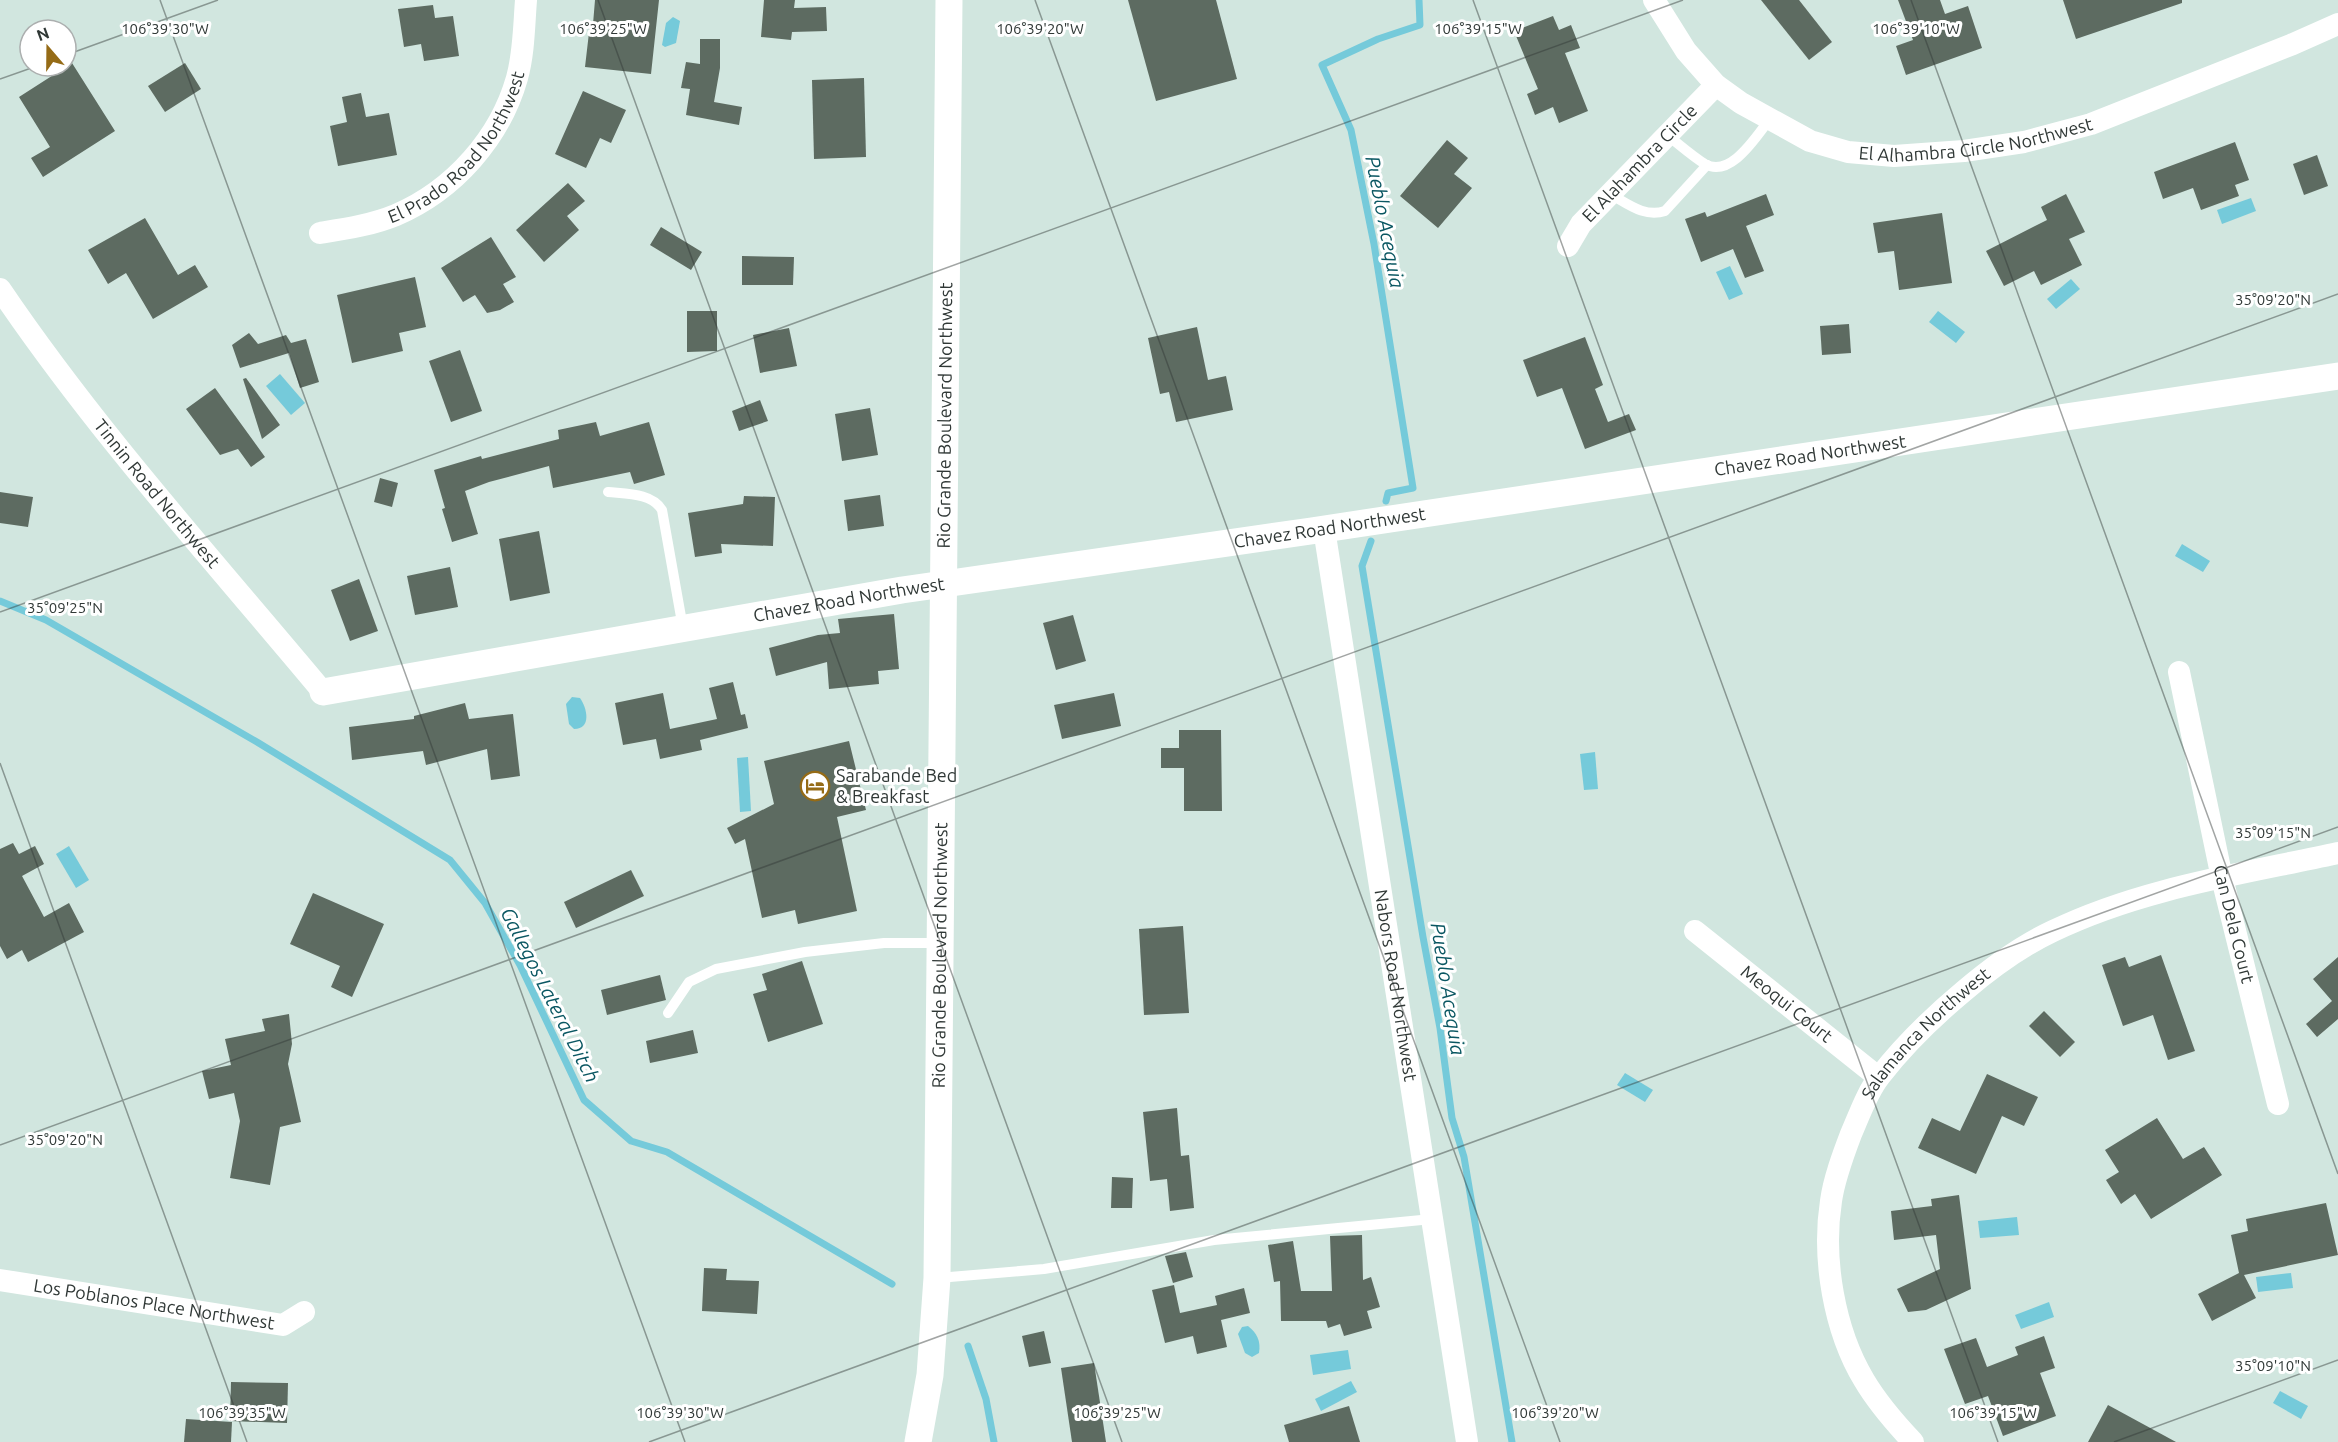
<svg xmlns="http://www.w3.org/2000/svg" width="2338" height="1442" viewBox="0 0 2338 1442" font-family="Ubuntu,sans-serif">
	<rect width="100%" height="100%" fill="#d1e6df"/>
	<g fill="#75cada">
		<polygon points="673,17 680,21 676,43 665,47 662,45 666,23"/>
		<polygon points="2251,198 2256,211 2222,224 2217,210"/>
		<polygon points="1730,266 1743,294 1729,300 1716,272"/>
		<polygon points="2071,279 2080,289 2056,309 2047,299"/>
		<polygon points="1938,311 1965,332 1956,343 1929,322"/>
		<polygon points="280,374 305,403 291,415 266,386"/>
		<polygon points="2182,544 2210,561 2203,572 2175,556"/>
		<path d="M572 697 580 698C587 708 592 729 574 729L569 724 566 704Z"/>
		<polygon points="1595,752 1598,789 1584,790 1580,754"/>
		<polygon points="748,757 751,811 740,812 737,758"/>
		<polygon points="69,846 89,880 76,888 56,854"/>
		<polygon points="1625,1073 1653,1090 1645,1102 1617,1085"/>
		<polygon points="2017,1217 2019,1235 1980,1238 1978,1221"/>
		<polygon points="2291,1273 2293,1288 2258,1292 2256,1277"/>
		<polygon points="2049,1302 2054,1317 2021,1329 2015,1315"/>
		<path d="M1248 1326C1257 1333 1261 1341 1259 1353L1252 1357 1245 1353 1238 1334 1242 1327Z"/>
		<polygon points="1348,1350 1351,1369 1313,1375 1310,1355"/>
		<polygon points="1351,1381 1357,1392 1321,1411 1315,1399"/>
		<polygon points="2280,1391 2308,1406 2301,1419 2273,1403"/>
	</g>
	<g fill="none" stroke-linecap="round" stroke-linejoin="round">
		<g stroke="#75cada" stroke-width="7">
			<polyline points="1386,501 1388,493 1413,488 1374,244 1351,130 1322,65 1378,39 1420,25 1419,0"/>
			<polyline points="1371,541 1362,566 1423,937 1440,1028 1452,1118 1464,1157 1512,1442"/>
			<polyline points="0,601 46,620 257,742 450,860 485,903 520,965 584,1100 631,1141 667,1152 892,1284"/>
			<polyline points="968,1346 986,1399 994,1442"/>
		</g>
	</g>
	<g fill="#5d6b61">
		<polygon points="595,0 659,0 651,74 585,67 590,24 593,24"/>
		<polygon points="764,0 795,0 794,8 826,7 827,31 792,32 791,40 761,37"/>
		<polygon points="1128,0 1216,0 1237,79 1156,101"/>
		<polygon points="1761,0 1799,0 1832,42 1809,60"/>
		<polygon points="1898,0 1940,0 1945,14 1968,6 1982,48 1906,75 1896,46 1913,40"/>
		<polygon points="2063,0 2182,0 2182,3 2076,39"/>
		<polygon points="433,5 435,18 453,16 459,56 424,61 421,44 404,47 398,9"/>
		<polygon points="1553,16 1559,30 1571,25 1580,48 1565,53 1588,111 1559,123 1553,107 1535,115 1527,94 1538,89 1514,31"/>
		<polygon points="700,39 720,39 720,68 714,102 742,107 739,125 686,115 690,89 681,88 686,62 700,64"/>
		<polygon points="72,63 115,131 43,177 31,158 50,147 19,97"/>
		<polygon points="185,63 201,89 165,112 148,86"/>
		<polygon points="864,78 866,157 814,159 812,80"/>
		<polygon points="583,91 626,110 611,143 600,138 586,168 555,154"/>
		<polygon points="361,93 366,117 389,113 397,155 338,166 330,126 347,122 342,97"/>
		<polygon points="1447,140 1468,158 1454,174 1472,188 1438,228 1400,196"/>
		<polygon points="2235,142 2249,180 2235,185 2239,196 2201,210 2193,188 2163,199 2154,172"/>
		<polygon points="2317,155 2328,186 2304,195 2293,164"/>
		<polygon points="568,183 585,201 567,216 579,230 544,262 516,230"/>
		<polygon points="1766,194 1774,215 1746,226 1764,271 1745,278 1733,249 1701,262 1685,219 1705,212 1707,217"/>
		<polygon points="2066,194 2085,232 2069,239 2082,265 2041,285 2034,271 2004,286 1986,251 2047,220 2041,207"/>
		<polygon points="1942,213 1952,283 1899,290 1894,251 1878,253 1873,223"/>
		<polygon points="145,218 178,275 195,265 208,287 153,319 126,273 108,284 88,250"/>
		<polygon points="661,227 702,252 691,270 650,245"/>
		<polygon points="491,237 516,277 503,284 514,302 500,310 487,313 475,295 463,302 441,268"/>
		<polygon points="742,256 794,257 793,285 742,285"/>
		<polygon points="415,277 426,327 399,333 403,351 352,363 337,295"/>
		<polygon points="687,311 717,311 717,351 687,352"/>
		<polygon points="1849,324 1851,353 1822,355 1820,326"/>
		<polygon points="1197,327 1208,380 1226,376 1233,410 1176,422 1169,392 1160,394 1148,338"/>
		<polygon points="789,328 797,366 760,373 753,335"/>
		<polygon points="249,333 258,344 286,335 291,343 306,339 319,382 300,388 289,353 240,368 232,345"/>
		<polygon points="1585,337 1603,385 1595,389 1608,422 1629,414 1636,430 1585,449 1562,388 1537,397 1523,360"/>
		<polygon points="460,350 482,411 451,422 429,361"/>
		<polygon points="246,378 280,425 262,439 243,379"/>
		<polygon points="215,388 265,457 251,467 238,449 220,455 186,409"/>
		<polygon points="760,400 768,421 739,431 732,411"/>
		<polygon points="870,408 878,455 842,461 835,414"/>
		<polygon points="596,422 600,436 649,422 665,475 634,484 630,472 553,488 549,466 489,482 465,491 478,534 452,542 442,509 445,508 434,470 481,456 482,459 559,439 558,430"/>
		<polygon points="380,478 398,483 392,507 374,502"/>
		<polygon points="0,492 33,497 28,527 0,523"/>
		<polygon points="880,495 884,526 848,531 844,500"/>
		<polygon points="744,496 775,497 773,546 721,544 722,553 695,557 688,513 743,504"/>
		<polygon points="539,531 550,593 510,601 499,539"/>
		<polygon points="450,567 458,607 415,615 407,576"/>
		<polygon points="359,579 378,631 350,641 331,590"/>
		<polygon points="894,614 899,669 878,671 879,684 829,689 827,662 776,676 769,648 818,635 840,633 838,619"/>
		<polygon points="1073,615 1086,661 1056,670 1043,623"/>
		<polygon points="733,682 741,715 745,714 748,728 700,740 702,750 660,759 656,739 623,745 615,703 663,693 670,729 717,719 709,688"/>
		<polygon points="1114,693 1121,726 1062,739 1054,705"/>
		<polygon points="465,703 469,719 513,714 520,776 491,780 487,749 426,765 423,751 352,760 349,727 414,719 414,716"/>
		<polygon points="1179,730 1221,730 1222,811 1184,811 1184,768 1161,768 1161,748 1179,748"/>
		<polygon points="849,741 866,810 837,817 857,911 798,924 795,910 762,918 745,839 735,844 727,828 774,804 764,761"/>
		<polygon points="13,843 19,854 35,846 44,864 22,876 44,917 69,903 84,932 28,962 22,950 7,959 0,946 0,849"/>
		<polygon points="631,870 644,896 576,928 564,902"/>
		<polygon points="313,893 384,924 352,997 331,987 340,966 290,944"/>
		<polygon points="1183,926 1189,1013 1144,1015 1139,929"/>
		<polygon points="2161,955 2195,1051 2168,1060 2153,1015 2123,1026 2102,965 2125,957 2129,967"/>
		<polygon points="2338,957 2338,1019 2317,1037 2306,1024 2332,1001 2313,979"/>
		<polygon points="802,961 823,1024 768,1042 753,994 767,990 762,974"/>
		<polygon points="660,975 666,1000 607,1015 601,990"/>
		<polygon points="2044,1011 2075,1042 2060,1057 2029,1026"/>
		<polygon points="289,1014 292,1044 288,1064 301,1122 280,1127 270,1185 230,1178 240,1121 234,1093 209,1099 202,1071 231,1065 225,1039 265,1031 262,1019"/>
		<polygon points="693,1030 698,1053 650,1063 646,1041"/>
		<polygon points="1987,1074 2038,1097 2024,1126 2002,1116 1976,1174 1918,1148 1932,1118 1960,1131"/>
		<polygon points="1177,1108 1181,1156 1189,1155 1194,1208 1170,1211 1167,1179 1150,1181 1143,1112"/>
		<polygon points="2157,1118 2183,1159 2204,1147 2222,1175 2151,1219 2135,1194 2121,1204 2106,1180 2119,1172 2105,1150"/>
		<polygon points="1112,1177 1133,1178 1132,1208 1111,1208"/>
		<polygon points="1959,1195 1971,1289 1926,1310 1908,1312 1897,1289 1940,1269 1936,1235 1894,1240 1891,1211 1932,1206 1931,1199"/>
		<polygon points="2326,1203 2338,1255 2244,1275 2256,1298 2212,1321 2198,1294 2239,1273 2231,1235 2248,1231 2246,1219"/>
		<polygon points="1362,1235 1363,1280 1371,1277 1380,1307 1367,1311 1372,1328 1344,1336 1340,1324 1328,1328 1326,1321 1281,1321 1280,1281 1274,1282 1268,1245 1293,1241 1301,1291 1332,1291 1330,1236"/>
		<polygon points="1186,1252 1193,1277 1173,1283 1165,1256"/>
		<polygon points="704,1268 727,1269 726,1280 759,1281 757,1314 702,1311"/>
		<polygon points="1174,1285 1180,1313 1217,1305 1215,1296 1244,1288 1250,1313 1221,1320 1227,1347 1197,1354 1193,1336 1165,1343 1152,1290"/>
		<polygon points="1044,1331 1051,1363 1029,1367 1022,1336"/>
		<polygon points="2044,1336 2055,1368 2040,1373 2056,1416 2003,1436 1988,1396 1965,1404 1944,1349 1976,1338 1987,1367 2018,1355 2015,1347"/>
		<polygon points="1094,1363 1106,1442 1072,1442 1061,1368"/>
		<polygon points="231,1382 288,1383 287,1423 230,1421"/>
		<polygon points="2108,1405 2176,1442 2088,1442"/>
		<polygon points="1349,1406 1360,1442 1289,1442 1284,1425"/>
		<polygon points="186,1419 232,1422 231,1442 184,1442"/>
	</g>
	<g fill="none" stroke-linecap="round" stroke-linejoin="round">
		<g stroke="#fff" stroke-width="10">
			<path d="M1667 135C1680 145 1692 156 1705 164 1731 179 1757 135 1770 119"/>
			<path d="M1610 194C1628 204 1645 218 1665 211L1707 165"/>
			<path d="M608 492C626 494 652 493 662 510L683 628"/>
			<polyline points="668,1013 689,982 716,969 805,952 884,943 939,943"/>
			<polyline points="938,1278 1044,1269 1214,1240 1432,1219"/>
		</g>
		<g stroke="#fff" stroke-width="22">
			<path id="s1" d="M1654 0 1686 51 1716 85 1741 103 1810 141 1848 152 1894 156 1964 151 2024 142 2091 124 2293 44 2338 24"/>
			<path id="s2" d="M320 233C345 229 372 225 396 215 454 190 500 138 517 78 524 53 524 25 526 0"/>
			<path id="s3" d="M1568 246 1581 224 1716 85"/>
			<path id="s4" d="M0 289C96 431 213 560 323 692"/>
			<path id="s5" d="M1324 529 1467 1442"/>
			<path id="s6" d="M2179 672 2222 878 2278 1104"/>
			<path id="s7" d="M1695 931 1878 1077"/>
			<path id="s8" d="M0 1280 283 1325 304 1312"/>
			<path id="s9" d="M1913 1442C1895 1423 1877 1402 1864 1380 1834 1330 1822 1259 1831 1201 1834 1179 1843 1155 1851 1134 1859 1116 1867 1092 1880 1076 1904 1045 1934 1016 1964 991 1991 968 2021 946 2053 931 2142 888 2242 874 2338 853"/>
		</g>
		<g stroke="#fff" stroke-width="27">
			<path id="s10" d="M323 692 902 590 1311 531 2338 376"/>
			<path id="s11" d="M918 1442 930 1375 937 1278 949 0"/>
		</g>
	</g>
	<path fill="none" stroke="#303836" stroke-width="1.5" stroke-opacity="0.45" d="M160 0 685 1442M598 0 1122 1442M1035 0 1560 1442M1473 0 1998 1442M1911 0 2338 1174M66 55 218 0M0 79 37 66M0 612 1683 0M0 763 247 1442M0 1145 2338 294M649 1442 2338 827M2114 1442 2338 1360"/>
	<defs>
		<g id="hotel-ring" transform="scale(1.5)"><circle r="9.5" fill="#fff" stroke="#956b16" stroke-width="1.5"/><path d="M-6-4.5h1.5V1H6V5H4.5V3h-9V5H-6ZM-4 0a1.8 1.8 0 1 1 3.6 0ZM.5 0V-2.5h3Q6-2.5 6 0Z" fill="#956b16"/></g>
	</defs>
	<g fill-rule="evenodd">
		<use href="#hotel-ring" x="815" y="786"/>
	</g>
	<g text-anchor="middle" stroke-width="6" stroke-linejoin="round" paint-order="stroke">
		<g font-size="18" fill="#303836" stroke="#fff">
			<text dy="6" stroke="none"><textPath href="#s1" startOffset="384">El Alhambra Circle Northwest</textPath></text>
			<text dy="6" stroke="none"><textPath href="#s2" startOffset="172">El Prado Road Northwest</textPath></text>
			<text dy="6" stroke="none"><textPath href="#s3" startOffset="110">El Alahambra Circle</textPath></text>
			<text dy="6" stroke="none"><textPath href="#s11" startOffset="1028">Rio Grande Boulevard Northwest</textPath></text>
			<text dy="6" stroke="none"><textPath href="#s10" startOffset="1506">Chavez Road Northwest</textPath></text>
			<text dy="6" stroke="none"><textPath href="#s4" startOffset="258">Tinnin Road Northwest</textPath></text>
			<text dy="6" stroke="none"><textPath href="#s10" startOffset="1020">Chavez Road Northwest</textPath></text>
			<text dy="6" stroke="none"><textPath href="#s10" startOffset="534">Chavez Road Northwest</textPath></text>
			<text dy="6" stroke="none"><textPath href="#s6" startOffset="258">Can Dela Court</textPath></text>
			<text dy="6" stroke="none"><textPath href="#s11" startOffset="488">Rio Grande Boulevard Northwest</textPath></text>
			<text dy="6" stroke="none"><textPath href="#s5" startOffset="462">Nabors Road Northwest</textPath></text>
			<text dy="6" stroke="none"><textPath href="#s7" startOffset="117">Meoqui Court</textPath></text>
			<text dy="6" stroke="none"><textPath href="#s9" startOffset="462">Salamanca Northwest</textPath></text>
			<text dy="6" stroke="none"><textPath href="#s8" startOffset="156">Los Poblanos Place Northwest</textPath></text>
		</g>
		<g font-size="18" fill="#303836" stroke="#fff" text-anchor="start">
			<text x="836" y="782">Sarabande Bed<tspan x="836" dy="21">&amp; Breakfast</tspan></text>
		</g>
		<g font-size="20" font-style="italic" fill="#0a5762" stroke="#fff">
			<text transform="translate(1385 222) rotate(79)" y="7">Pueblo Acequia</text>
			<text transform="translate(1448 989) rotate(81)" y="7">Pueblo Acequia</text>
			<text transform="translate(550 995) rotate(63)" y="7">Gallegos Lateral Ditch</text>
		</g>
	</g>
	<g font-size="15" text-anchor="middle" fill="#303836" stroke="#fff" stroke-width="6" stroke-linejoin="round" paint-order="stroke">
		<text x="165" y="34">106°39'30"W</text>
		<text x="603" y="34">106°39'25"W</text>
		<text x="1040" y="34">106°39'20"W</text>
		<text x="1478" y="34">106°39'15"W</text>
		<text x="1916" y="34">106°39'10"W</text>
		<text x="2273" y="305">35°09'20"N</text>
		<text x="65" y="613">35°09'25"N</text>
		<text x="2273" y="838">35°09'15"N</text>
		<text x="65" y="1145">35°09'20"N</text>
		<text x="2273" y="1371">35°09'10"N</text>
		<text x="242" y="1418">106°39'35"W</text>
		<text x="680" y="1418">106°39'30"W</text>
		<text x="1117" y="1418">106°39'25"W</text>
		<text x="1555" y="1418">106°39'20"W</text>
		<text x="1993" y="1418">106°39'15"W</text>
	</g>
	<g transform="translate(48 48) rotate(340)"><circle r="28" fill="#ffffff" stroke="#acafaf" stroke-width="1.5"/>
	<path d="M0-4.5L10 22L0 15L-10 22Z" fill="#956b16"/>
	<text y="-9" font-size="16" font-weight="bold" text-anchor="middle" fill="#303836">N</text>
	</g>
</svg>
